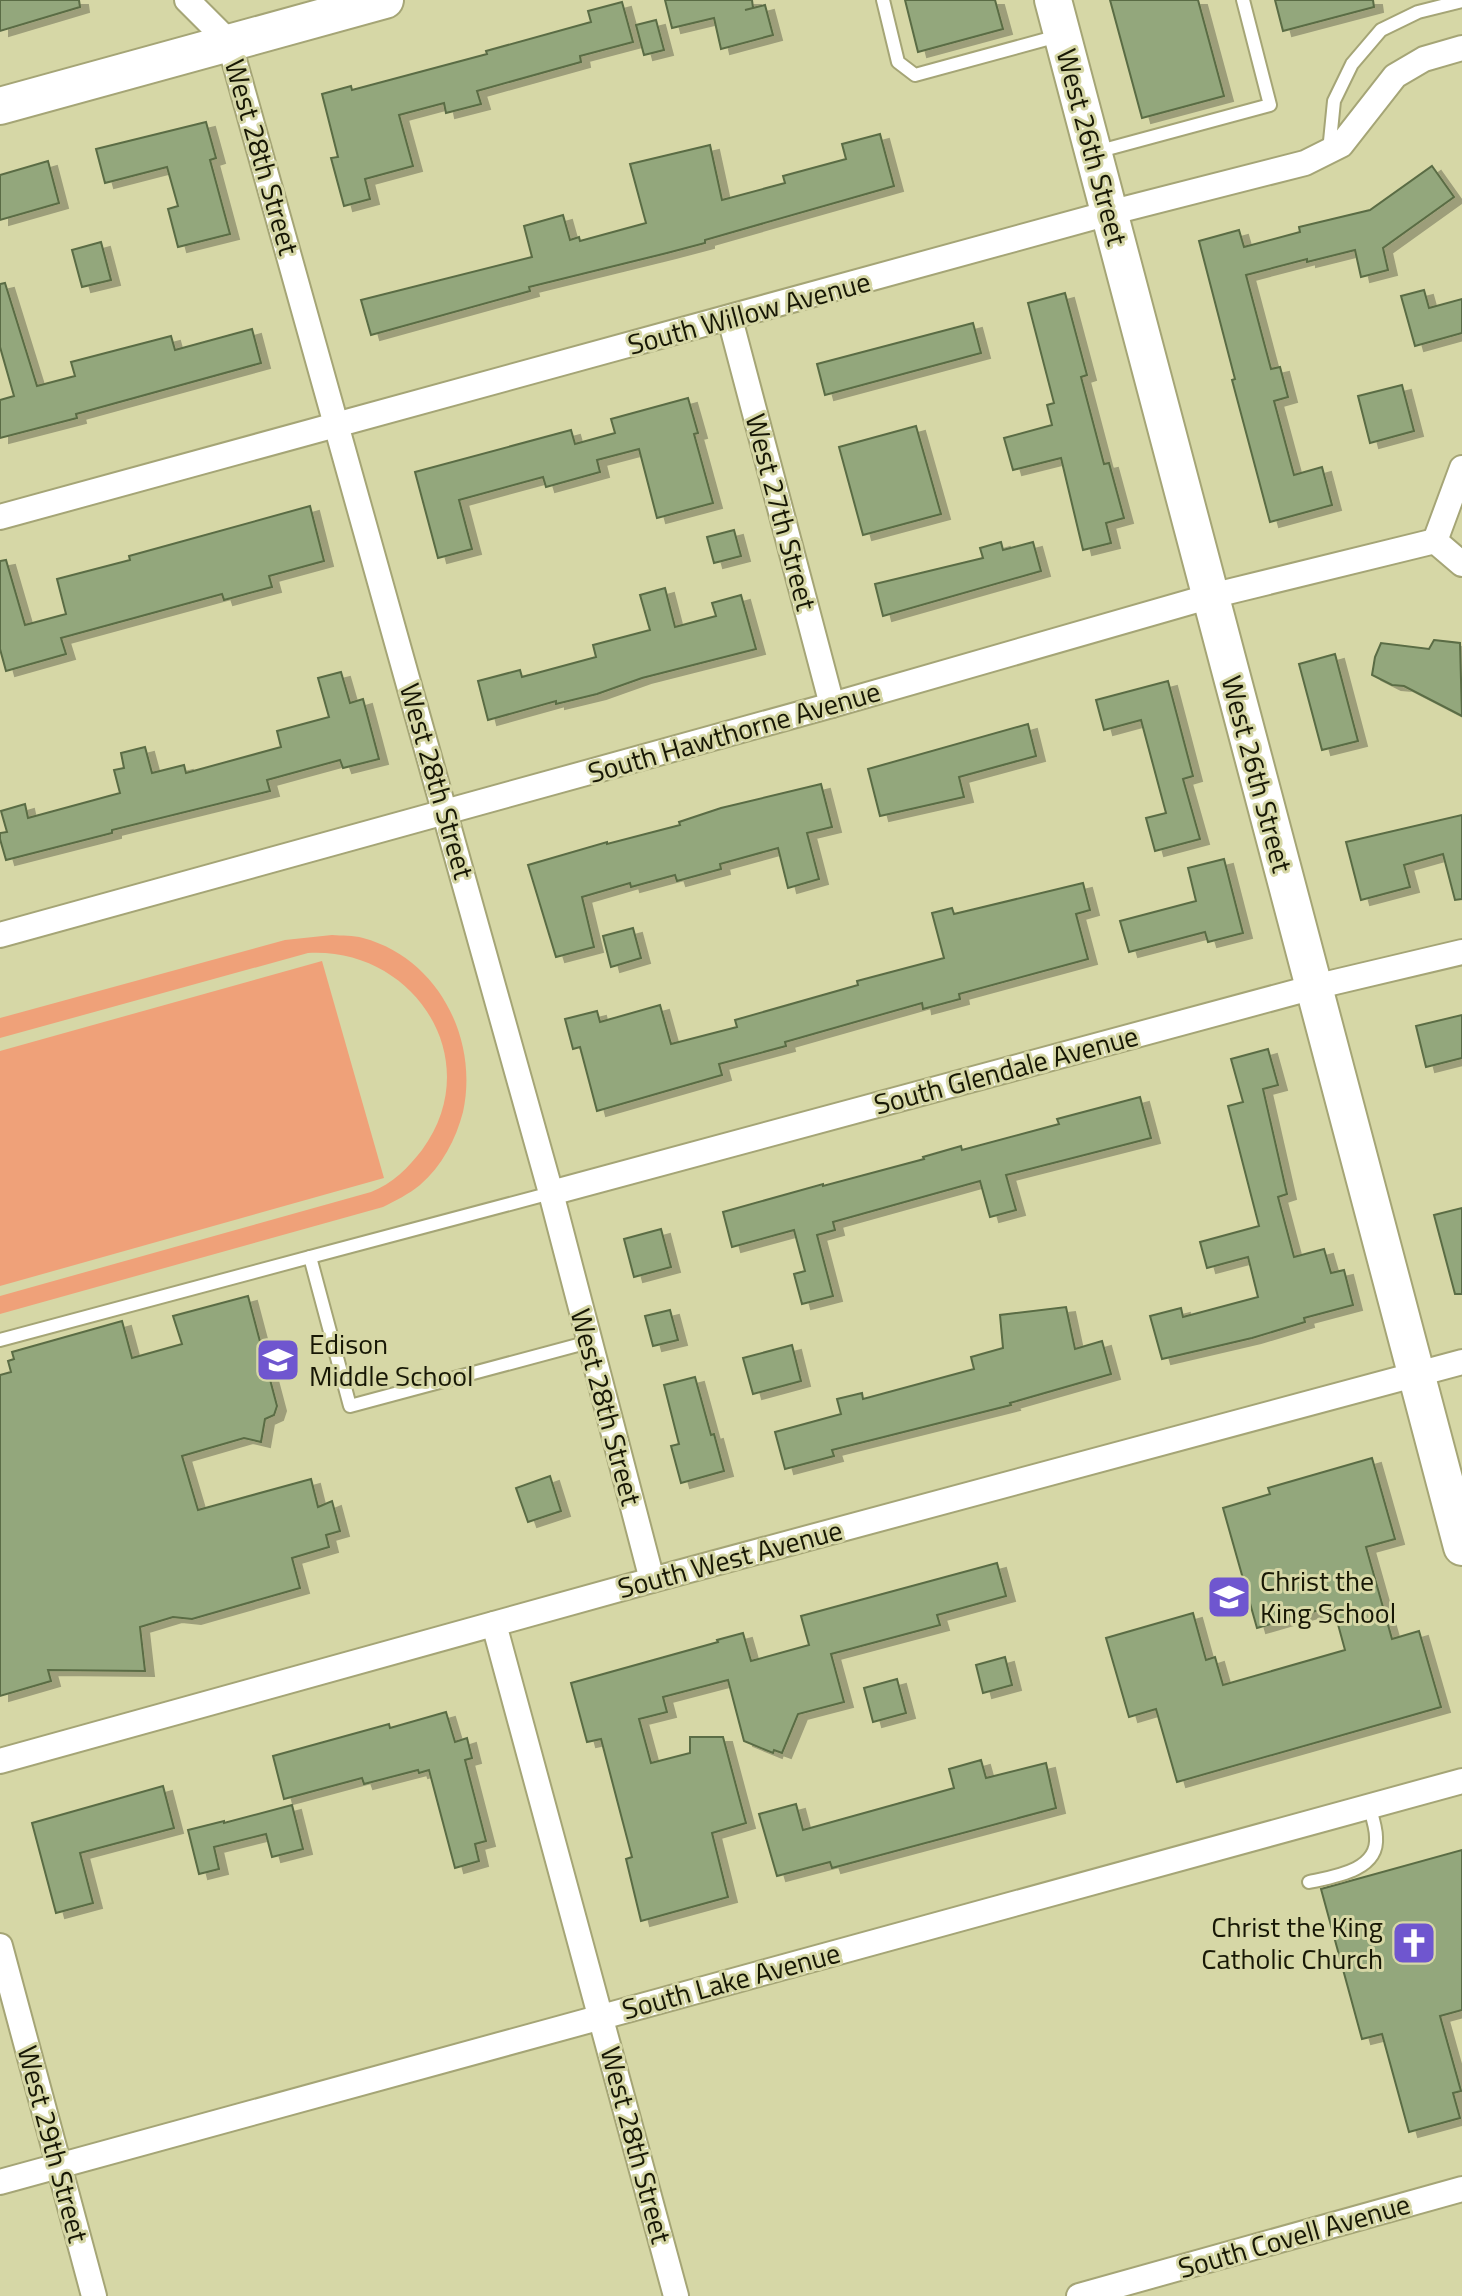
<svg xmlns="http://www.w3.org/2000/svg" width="1462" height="2296" viewBox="0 0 1462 2296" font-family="'Titillium Web',sans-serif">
	<defs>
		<filter id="shadow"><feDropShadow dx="9" dy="5" stdDeviation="0" flood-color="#0004"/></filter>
	</defs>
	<rect width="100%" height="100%" fill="#d6d7a6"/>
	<g fill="#efa179">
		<path d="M332 935C342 936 353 935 363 938 438 958 479 1039 463 1112 456 1139 442 1166 420 1185 409 1194 395 1201 383 1207L0 1314V1296L371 1192C392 1184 409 1167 422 1150 488 1060 414 947 308 953L0 1038V1018L285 940Z"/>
		<polygon points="322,961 384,1178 0,1286 0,1051"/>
	</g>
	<g fill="#93a77c" stroke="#5a6c44" stroke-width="2" filter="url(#shadow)">
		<polygon points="0,0 79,0 80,7 0,31"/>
		<polygon points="665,0 752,0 753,8 745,10 765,5 773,35 721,49 714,18 672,28"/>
		<polygon points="905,0 995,0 1003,29 918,52"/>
		<polygon points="1110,0 1198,0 1224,96 1142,118"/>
		<polygon points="1275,0 1373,0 1374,7 1283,31"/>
		<polygon points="622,2 633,42 580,56 581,62 477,91 481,104 446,113 444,103 399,115 413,166 365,179 370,199 344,206 331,158 338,157 322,94 351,86 352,90 487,54 486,51 591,22 588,11"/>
		<polygon points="656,20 664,50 644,55 636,25"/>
		<polygon points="206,122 216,158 210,160 230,234 178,247 168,209 178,206 167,167 105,183 96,149"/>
		<polygon points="880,134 894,186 705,240 705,243 667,253 529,287 530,291 371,335 361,300 532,257 524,226 563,215 570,240 579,237 580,241 646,223 630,164 710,145 722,200 785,183 783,176 846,159 842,144"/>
		<polygon points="48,161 59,203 0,220 0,175"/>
		<polygon points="1432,166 1454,197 1383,248 1388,270 1361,277 1355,250 1307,262 1307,259 1246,275 1271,369 1280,367 1288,397 1274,401 1294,475 1322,467 1332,505 1270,522 1232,380 1235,379 1199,241 1239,230 1244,247 1300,232 1299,227 1370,210"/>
		<polygon points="101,242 111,280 82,287 72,250"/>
		<polygon points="5,283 37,386 75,376 71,362 171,336 175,350 252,329 261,363 76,414 77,418 0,438 0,400 14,396 0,347 0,284"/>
		<polygon points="1424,290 1429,308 1462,299 1462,333 1415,346 1401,296"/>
		<polygon points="1065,293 1087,375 1081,377 1104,464 1109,463 1124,518 1106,523 1111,543 1083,550 1061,458 1013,470 1004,438 1052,425 1047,405 1054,403 1028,303"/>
		<polygon points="973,323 981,353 825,395 817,364"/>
		<polygon points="1402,385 1414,431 1370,443 1358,396"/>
		<polygon points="688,398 698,433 694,434 713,503 657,518 639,449 597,460 600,472 546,487 543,477 459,500 472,549 438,558 415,472 571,430 575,444 615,433 611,419"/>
		<polygon points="916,426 941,514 863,535 839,447"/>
		<polygon points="310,506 324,561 269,576 272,587 224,600 222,594 61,638 66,654 6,671 0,649 0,561 6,560 25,625 66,614 57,579 130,560 129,556"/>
		<polygon points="734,530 741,556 714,563 707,537"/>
		<polygon points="1001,542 1003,550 1033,542 1041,571 883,616 875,584 983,558 980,548"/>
		<polygon points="665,588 675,627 716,616 712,603 741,595 756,649 642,678 597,694 556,704 556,701 488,720 478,681 520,670 522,677 596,657 593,645 650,630 640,595"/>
		<polygon points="1434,640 1460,643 1462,716 1404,686 1392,685 1372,675 1375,657 1381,643 1429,649"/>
		<polygon points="1335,654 1358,741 1322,750 1299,664"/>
		<polygon points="341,672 350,703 363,699 379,759 343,768 340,760 267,780 270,791 112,830 112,833 6,860 0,839 0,833 7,832 1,811 25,804 28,818 120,793 114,770 124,768 121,753 145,747 152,773 184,765 186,773 281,747 277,731 329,717 318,678"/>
		<polygon points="1168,681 1193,776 1183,779 1200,839 1155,851 1146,818 1166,813 1141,720 1104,730 1096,700"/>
		<polygon points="1028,724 1036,756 959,777 964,797 880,816 868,769"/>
		<polygon points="821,784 832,827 807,833 819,879 788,888 778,848 720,864 721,869 677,881 675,875 631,887 630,883 582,897 594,947 556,957 528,865 607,842 607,844 680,825 679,822 721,808"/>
		<polygon points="1462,815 1462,899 1455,900 1443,854 1404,865 1410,887 1361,900 1346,842"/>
		<polygon points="1224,859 1243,933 1208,942 1205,932 1129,952 1120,921 1196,901 1188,868"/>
		<polygon points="1083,883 1090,910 1076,914 1088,959 959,994 960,999 923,1009 922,1003 785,1042 786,1046 719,1064 722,1075 597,1111 580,1047 573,1049 565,1019 597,1011 600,1022 660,1005 671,1044 737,1027 735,1020 858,985 857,981 944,958 932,913 952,908 954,914"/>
		<polygon points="633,928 641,958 611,967 603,936"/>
		<polygon points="1462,1015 1462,1058 1426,1067 1416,1026"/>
		<polygon points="1268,1049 1278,1085 1263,1089 1287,1194 1278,1197 1294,1257 1324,1249 1331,1273 1344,1270 1353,1305 1304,1318 1305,1322 1252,1338 1162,1359 1150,1316 1181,1308 1183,1317 1258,1297 1248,1257 1207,1268 1200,1242 1259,1226 1228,1106 1243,1102 1231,1059"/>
		<polygon points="1140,1097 1151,1138 1006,1175 1016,1210 990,1217 980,1181 833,1222 835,1230 817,1235 833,1296 802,1304 794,1274 805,1271 794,1230 732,1247 723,1212 823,1184 823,1186 924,1159 923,1157 961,1146 962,1150 1059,1124 1057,1119"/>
		<polygon points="1462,1208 1462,1294 1455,1294 1434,1215"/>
		<polygon points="661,1229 671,1267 634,1277 624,1239"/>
		<polygon points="248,1296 277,1406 274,1415 265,1419 261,1442 244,1438 182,1456 198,1510 311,1479 318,1507 332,1501 340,1531 326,1535 329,1547 292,1558 300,1588 192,1619 173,1617 140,1627 145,1671 48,1670 51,1681 0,1696 0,1375 11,1372 8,1361 14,1359 12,1352 122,1321 132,1358 182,1344 173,1316"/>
		<polygon points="1066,1307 1075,1349 1102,1341 1111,1374 1010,1403 1011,1405 832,1450 834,1456 785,1469 775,1432 841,1414 837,1399 862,1393 863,1399 974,1369 971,1357 1003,1348 1000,1315"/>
		<polygon points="670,1310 678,1340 653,1346 645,1316"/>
		<polygon points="792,1345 801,1381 753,1394 743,1358"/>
		<polygon points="695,1377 711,1435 714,1434 724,1471 681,1483 671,1446 679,1444 664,1385"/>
		<polygon points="1372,1458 1395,1539 1366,1547 1392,1639 1419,1631 1441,1707 1177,1782 1156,1709 1129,1717 1106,1638 1193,1613 1206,1660 1215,1657 1223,1685 1345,1650 1333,1606 1257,1628 1223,1508 1270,1494 1268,1488"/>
		<polygon points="550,1476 561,1511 528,1522 516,1488"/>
		<polygon points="997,1563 1006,1596 937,1615 940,1625 831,1654 844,1702 798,1714 782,1753 774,1750 773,1753 744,1741 728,1680 663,1697 667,1712 639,1719 651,1763 690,1753 690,1737 723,1737 746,1823 712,1833 728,1897 641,1921 626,1859 632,1857 601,1739 587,1742 571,1683 718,1642 717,1640 743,1633 751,1661 809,1645 801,1616"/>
		<polygon points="1005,1657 1012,1685 983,1693 976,1665"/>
		<polygon points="897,1679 906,1713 873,1722 864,1688"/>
		<polygon points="446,1712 455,1742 467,1738 472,1758 465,1760 486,1841 475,1844 479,1861 455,1868 429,1770 419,1773 418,1770 364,1784 362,1778 284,1799 273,1756 389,1724 390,1728"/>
		<polygon points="981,1760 986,1778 1046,1763 1056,1808 832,1868 830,1862 777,1876 759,1814 796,1804 803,1830 954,1788 949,1769"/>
		<polygon points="163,1786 174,1828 80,1853 93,1903 56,1913 32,1823"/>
		<polygon points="292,1805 303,1849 272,1857 266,1834 214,1847 219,1869 199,1874 188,1830 224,1821 224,1823"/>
		<polygon points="1462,1850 1462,2010 1440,2016 1461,2091 1453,2093 1460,2118 1409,2132 1382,2034 1362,2039 1321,1889"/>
	</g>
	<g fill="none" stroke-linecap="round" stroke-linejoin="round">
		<g stroke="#a5a576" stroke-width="16">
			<g id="lane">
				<polyline points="883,0 898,62 915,75 1058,36"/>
				<polyline points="1329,151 1334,101 1352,64 1381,30 1418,12 1462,1"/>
				<polyline points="1096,152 1270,105 1243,0"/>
				<polyline points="551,1193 310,1257 350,1406 589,1342"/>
				<polyline points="0,1340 310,1257"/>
				<path d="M1309 1882C1332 1877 1379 1871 1376 1837 1376 1827 1372 1816 1369 1806"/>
			</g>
		</g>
		<g stroke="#a5a576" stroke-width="28">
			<g id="street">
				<polyline points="187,0 229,42 551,1193 652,1580"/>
				<polyline points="730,319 832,705"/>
				<polyline points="0,517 1109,213 1305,163 1341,145 1395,76 1424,59 1462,48"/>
				<polyline points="1435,541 1462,468"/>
				<polyline points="1435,541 1462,564"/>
				<polyline points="0,935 832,705 1211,596 1435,541"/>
				<polyline points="551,1193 1314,987 1462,952"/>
				<polyline points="494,1624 676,2296"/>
				<polyline points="0,1761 652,1580 1462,1362"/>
				<polyline points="0,1946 94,2296"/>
				<polyline points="0,2182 1462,1781"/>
				<polyline points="1079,2296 1462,2189"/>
			</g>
		</g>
		<g stroke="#a5a576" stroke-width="40">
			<g id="secondary">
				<polyline points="1053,0 1462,1547"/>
				<polyline points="0,106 385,0"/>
			</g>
		</g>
		<use href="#lane" stroke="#fff" stroke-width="12"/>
		<use href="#street" stroke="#fff" stroke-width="24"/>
		<use href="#secondary" stroke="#fff" stroke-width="36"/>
	</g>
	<defs>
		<g id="school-square" transform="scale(2.3)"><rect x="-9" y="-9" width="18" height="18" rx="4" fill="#6f56cf" stroke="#d6d7a6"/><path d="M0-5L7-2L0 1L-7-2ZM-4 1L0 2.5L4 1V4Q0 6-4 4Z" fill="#fff"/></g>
		<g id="church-square" transform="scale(2.3)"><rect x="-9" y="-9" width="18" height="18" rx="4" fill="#6f56cf" stroke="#d6d7a6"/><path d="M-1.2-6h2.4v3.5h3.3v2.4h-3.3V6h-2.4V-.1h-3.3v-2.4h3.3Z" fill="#fff"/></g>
	</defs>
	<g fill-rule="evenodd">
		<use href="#school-square" x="278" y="1360"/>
		<use href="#school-square" x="1229" y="1597"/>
		<use href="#church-square" x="1414" y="1943"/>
	</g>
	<g text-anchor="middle" stroke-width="6" stroke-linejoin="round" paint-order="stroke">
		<g font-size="28" fill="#171705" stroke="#d6d7a6">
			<text transform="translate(1092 147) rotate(75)" y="10">West 26th Street</text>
			<text transform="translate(262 157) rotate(74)" y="10">West 28th Street</text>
			<text transform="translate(749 313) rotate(-15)" y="10">South Willow Avenue</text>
			<text transform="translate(781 512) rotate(75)" y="10">West 27th Street</text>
			<text transform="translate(734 732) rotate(-16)" y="10">South Hawthorne Avenue</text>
			<text transform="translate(1257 774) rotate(75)" y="10">West 26th Street</text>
			<text transform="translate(437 781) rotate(74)" y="10">West 28th Street</text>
			<text transform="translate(1006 1070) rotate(-15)" y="10">South Glendale Avenue</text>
			<text transform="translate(606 1407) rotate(75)" y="10">West 28th Street</text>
			<text transform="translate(730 1559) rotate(-15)" y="10">South West Avenue</text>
			<text transform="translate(731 1981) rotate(-15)" y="10">South Lake Avenue</text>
			<text transform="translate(53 2144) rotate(75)" y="10">West 29th Street</text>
			<text transform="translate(636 2145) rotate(75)" y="10">West 28th Street</text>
			<text transform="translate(1294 2236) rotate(-16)" y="10">South Covell Avenue</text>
		</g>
		<g font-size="28" fill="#171705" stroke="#d6d7a6" text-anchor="start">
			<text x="309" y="1354">Edison<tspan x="309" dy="32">Middle School</tspan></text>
			<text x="1260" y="1591">Christ the<tspan x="1260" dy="32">King School</tspan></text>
			<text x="1383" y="1937" text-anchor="end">Christ the King<tspan x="1383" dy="32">Catholic Church</tspan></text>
		</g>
	</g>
</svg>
